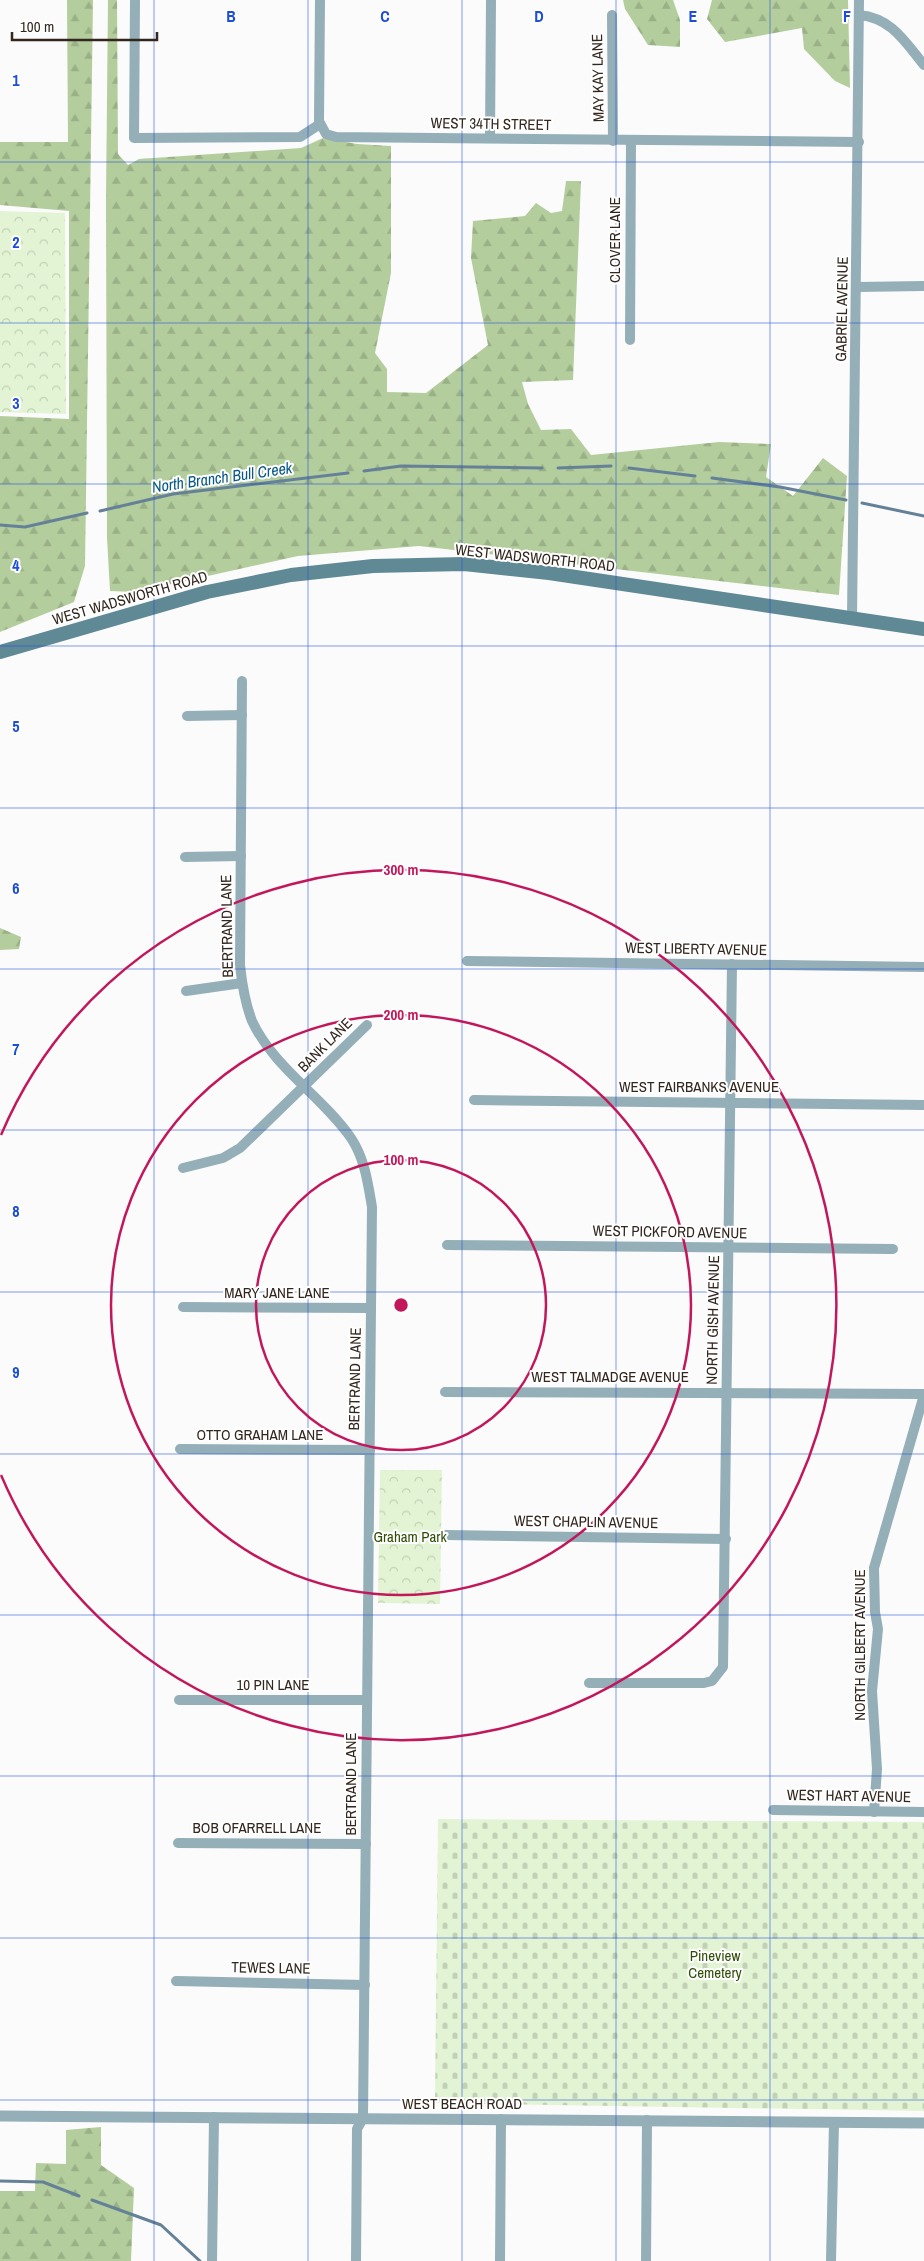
<svg xmlns="http://www.w3.org/2000/svg" width="924" height="2261" viewBox="0 0 924 2261" font-family="'Archivo Narrow',sans-serif">
	<defs>
		<pattern id="forest-firs" width="22" height="20" patternUnits="userSpaceOnUse" patternTransform="scale(1.25)"><rect width="22" height="20" fill="#b3cd9d"/><path d="M5 1l3.5 6h-7zM16 11l3.5 6h-7z" fill="#9ab087"/></pattern>
		<pattern id="cemetery-stones" width="16" height="16" patternUnits="userSpaceOnUse" patternTransform="scale(1.25)"><rect width="16" height="16" fill="#e2f4d4"/><path d="M2 7V4a2 2 0 0 1 4 0v3zM10 15v-3a2 2 0 0 1 4 0v3z" fill="#c2d1b6"/></pattern>
		<pattern id="park-crowns" width="20" height="18" patternUnits="userSpaceOnUse" patternTransform="scale(1.25)"><rect width="20" height="18" fill="#e2f4d4"/><path d="M2 6a3 3 0 1 1 6 0M12 15a3 3 0 1 1 6 0" fill="none" stroke="#c2d1b6"/></pattern>
	</defs>
	<rect width="100%" height="100%" fill="#fbfbfb"/>
	<g fill="url(#forest-firs)">
		<polygon points="67,0 93,0 85,566 74,602 0,632 0,416 69,419 69,211 0,205 0,142 68,142"/>
		<polygon points="108,0 117,0 118,154 128,165 139,159 301,148 323,138 357,144 391,146 391,273 375,353 387,369 387,392 426,393 488,345 471,258 473,221 525,216 536,203 551,213 562,211 566,181 581,181 573,380 522,382 528,404 541,430 571,429 591,455 719,442 771,444 766,477 793,496 823,458 847,476 839,595 419,546 298,556 136,592 110,591 107,538 106,199"/>
		<polygon points="623,0 673,0 680,20 680,47 648,45 625,9"/>
		<polygon points="712,0 848,0 850,88 835,81 804,49 802,28 725,42 707,19"/>
		<polygon points="0,928 21,937 19,949 0,950"/>
		<polygon points="101,2127 101,2165 134,2188 131,2261 0,2261 0,2191 35,2191 36,2163 66,2164 66,2130"/>
	</g>
	<polygon fill="url(#cemetery-stones)" points="438,1819 924,1822 924,2111 435,2103"/>
	<g fill="url(#park-crowns)">
		<polygon points="0,211 65,213 66,414 0,412"/>
		<polygon points="380,1470 442,1470 440,1604 378,1603"/>
	</g>
	<g fill="none" stroke-linecap="round" stroke-linejoin="round">
		<g stroke="#658198" stroke-width="3">
			<polyline points="558,468 611,466"/>
			<polyline points="629,468 695,476"/>
			<polyline points="364,471 401,466 542,468"/>
			<polyline points="712,478 780,487 846,500"/>
			<polyline points="862,503 924,516"/>
			<polyline points="100,511 173,494 348,473"/>
			<polyline points="0,525 25,527 87,513"/>
			<polyline points="0,2181 43,2182 79,2196"/>
			<polyline points="92,2200 161,2225 200,2261"/>
		</g>
		<g stroke="#94afb8" stroke-width="10">
			<polyline points="135,0 134,138 300,137 320,124"/>
			<polyline points="320,0 319,121 326,134 336,137 859,142"/>
			<polyline points="612,15 613,141"/>
			<path d="M859 15C892 18 905 42 924 65"/>
			<polyline points="490,138 491,0"/>
			<polyline points="857,287 924,286"/>
			<polyline points="630,340 631,141"/>
			<polyline points="852,618 859,0"/>
			<path d="M242 681 240 965C242 984 245 1003 252 1021 274 1068 322 1096 351 1138 365 1159 368 1184 372 1207L363 2118 357 2129 356 2261"/>
			<polyline points="187,716 242,715"/>
			<polyline points="185,857 241,856"/>
			<polyline points="467,961 924,967"/>
			<polyline points="186,991 242,983"/>
			<polyline points="474,1100 924,1105"/>
			<polyline points="183,1168 223,1158 240,1148 367,1025"/>
			<polyline points="447,1245 893,1249"/>
			<polyline points="183,1307 371,1308"/>
			<polyline points="445,1392 924,1394"/>
			<polyline points="180,1449 370,1450"/>
			<polyline points="446,1535 726,1539"/>
			<polyline points="589,1683 704,1683 712,1681 723,1667 732,964"/>
			<polyline points="179,1700 366,1700"/>
			<polyline points="773,1810 924,1812"/>
			<polyline points="874,1812 877,1769 872,1691 878,1629 875,1612 874,1568 924,1395"/>
			<polyline points="178,1843 366,1844"/>
			<polyline points="176,1981 365,1985"/>
			<polyline points="212,2261 214,2117"/>
			<polyline points="500,2261 501,2119"/>
			<polyline points="646,2261 647,2120"/>
			<polyline points="831,2261 834,2122"/>
		</g>
		<polyline stroke="#94afb8" stroke-width="11" points="0,2116 924,2123"/>
		<polyline stroke="#608996" stroke-width="14" points="0,652 207,592 291,575 373,566 464,564 549,573 924,629"/>
	</g>
	<path fill="none" stroke="#1d4ed8" stroke-width="1" stroke-opacity="0.55" d="M154 0V2261M308 0V2261M462 0V2261M616 0V2261M770 0V2261M0 162H924M0 323H924M0 484H924M0 646H924M0 808H924M0 969H924M0 1130H924M0 1292H924M0 1454H924M0 1615H924M0 1776H924M0 1938H924M0 2100H924"/>
	<g fill="none" stroke="#c2185b" stroke-width="2.5">
		<circle cx="401" cy="1305" r="145"/>
		<circle cx="401" cy="1305" r="290"/>
		<path d="M1 1135A435 435 0 1 1 1 1475"/>
	</g>
	<g text-anchor="middle" stroke-width="4" stroke-linejoin="round" paint-order="stroke">
		<g font-size="15" fill="#33261e" stroke="#fff">
			<text transform="translate(598 78) rotate(-91)" y="5">MAY KAY LANE</text>
			<text transform="translate(491 124) rotate(1)" y="5">WEST 34TH STREET</text>
			<text transform="translate(615 240) rotate(-90)" y="5">CLOVER LANE</text>
			<text transform="translate(842 309) rotate(-89)" y="5">GABRIEL AVENUE</text>
			<text transform="translate(535 558) rotate(6)" y="5">WEST WADSWORTH ROAD</text>
			<text transform="translate(130 598) rotate(-16)" y="5">WEST WADSWORTH ROAD</text>
			<text transform="translate(227 926) rotate(-91)" y="5">BERTRAND LANE</text>
			<text transform="translate(696 949) rotate(1)" y="5">WEST LIBERTY AVENUE</text>
			<text transform="translate(325 1045) rotate(-45)" y="5">BANK LANE</text>
			<text x="699" y="1092">WEST FAIRBANKS AVENUE</text>
			<text transform="translate(670 1232) rotate(1)" y="5">WEST PICKFORD AVENUE</text>
			<text x="277" y="1298">MARY JANE LANE</text>
			<text transform="translate(713 1320) rotate(-89)" y="5">NORTH GISH AVENUE</text>
			<text x="610" y="1382">WEST TALMADGE AVENUE</text>
			<text transform="translate(355 1379) rotate(-89)" y="5">BERTRAND LANE</text>
			<text x="260" y="1440">OTTO GRAHAM LANE</text>
			<text transform="translate(586 1522) rotate(1)" y="5">WEST CHAPLIN AVENUE</text>
			<text transform="translate(860 1645) rotate(-90)" y="5">NORTH GILBERT AVENUE</text>
			<text x="273" y="1690">10 PIN LANE</text>
			<text transform="translate(351 1784) rotate(-90)" y="5">BERTRAND LANE</text>
			<text transform="translate(849 1796) rotate(1)" y="5">WEST HART AVENUE</text>
			<text x="257" y="1833">BOB OFARRELL LANE</text>
			<text transform="translate(271 1968) rotate(1)" y="5">TEWES LANE</text>
			<text x="462" y="2109">WEST BEACH ROAD</text>
		</g>
		<g font-size="15" fill="#2f4e05" stroke="#fff">
			<text x="410" y="1542">Graham Park</text>
			<text x="715" y="1961">Pineview<tspan x="715" dy="17">Cemetery</tspan></text>
		</g>
		<g font-size="16" font-style="italic" fill="#075886" stroke="#fff">
			<text transform="translate(222 477) rotate(-8)" y="6">North Branch Bull Creek</text>
		</g>
	</g>
	<g font-size="16" text-anchor="middle" font-weight="bold" fill="#1d4ed8" stroke="#fff" stroke-width="4" stroke-linejoin="round" paint-order="stroke">
		<text x="231" y="22">B</text>
		<text x="385" y="22">C</text>
		<text x="539" y="22">D</text>
		<text x="693" y="22">E</text>
		<text x="847" y="22">F</text>
		<text x="16" y="86">1</text>
		<text x="16" y="248">2</text>
		<text x="16" y="409">3</text>
		<text x="16" y="571">4</text>
		<text x="16" y="732">5</text>
		<text x="16" y="894">6</text>
		<text x="16" y="1055">7</text>
		<text x="16" y="1217">8</text>
		<text x="16" y="1378">9</text>
	</g>
	<circle cx="401" cy="1305" r="8" fill="#c2185b" stroke="#fff" stroke-width="2.5"/>
	<g font-size="15" text-anchor="middle" font-weight="bold" fill="#c2185b" stroke="#fff" stroke-width="4" stroke-linejoin="round" paint-order="stroke">
		<text x="401" y="875">300 m</text>
		<text x="401" y="1020">200 m</text>
		<text x="401" y="1165">100 m</text>
	</g>
	<path d="M12 32v8h145v-8" fill="none" stroke="#33261e" stroke-width="2.5"/>
	<text x="20" y="32" font-size="15" fill="#33261e" stroke="#ffffff" stroke-width="4" paint-order="stroke">100 m</text>
</svg>
